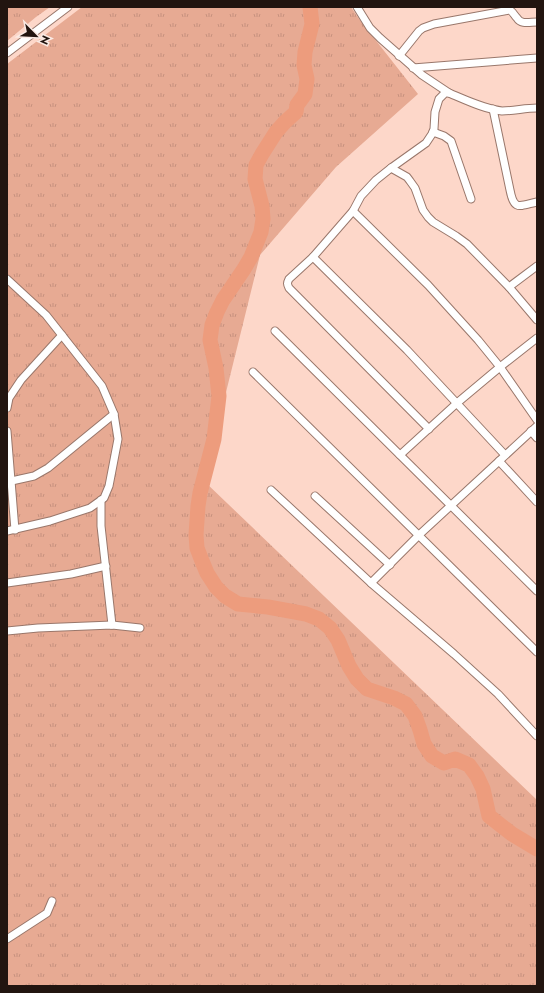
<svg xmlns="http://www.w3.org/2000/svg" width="544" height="993" viewBox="0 0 544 993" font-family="Jost,sans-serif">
	<defs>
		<pattern id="grass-tufts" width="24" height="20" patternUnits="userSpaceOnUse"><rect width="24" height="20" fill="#e7aa93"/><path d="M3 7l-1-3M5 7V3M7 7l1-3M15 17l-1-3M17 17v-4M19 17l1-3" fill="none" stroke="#c6917e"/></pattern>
	</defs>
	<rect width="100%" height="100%" fill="#fdd7c9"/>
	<g fill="url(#grass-tufts)">
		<polygon points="7,7 50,7 36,17 7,41"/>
		<polygon points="82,7 351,7 359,19 418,94 336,167 260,255 204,481 537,800 537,986 7,986 7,64"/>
	</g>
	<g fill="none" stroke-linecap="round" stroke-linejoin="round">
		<polyline stroke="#ed9c7d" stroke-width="15" points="310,7 312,24 305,52 304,65 307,79 305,94 297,105 296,112 285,122 276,132 262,154 256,165 255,179 262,206 263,219 261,232 251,257 244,269 223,300 217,312 212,325 210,340 216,368 219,396 214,439 200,493 198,506 196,535 197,548 202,561 207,573 216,587 225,596 238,604 268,607 306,614 319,619 330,628 338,640 349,666 357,679 367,689 394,698 406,704 415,716 420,730 424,744 432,756 444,763 455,759 469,765 477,776 483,789 489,816 512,834 537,849"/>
		<g stroke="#99776b" stroke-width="9">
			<g id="minor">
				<polyline points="357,7 370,28 380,38 422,75 449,93"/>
				<polyline points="7,53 68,7"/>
				<path d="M399 56 419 31 423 28 434 24 510 10C514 13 514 15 517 18 521 25 530 22 537 22"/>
				<polyline points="413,68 537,58"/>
				<path d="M493 109 510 190C514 211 519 206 537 202"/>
				<polyline points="433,132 444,136 451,141 471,199"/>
				<polyline points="391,168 407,177 410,181 415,188 423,210 428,217 433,222 456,236 467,244 509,287 537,320"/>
				<polyline points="353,211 428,285 478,340 500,367 537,420"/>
				<polyline points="313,257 407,350 505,455"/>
				<polyline points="7,279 46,315 102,386 114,414 118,439 109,486 104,498 90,508 50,521 7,531"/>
				<polyline points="509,287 537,266"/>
				<polyline points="275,331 537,591"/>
				<polyline points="253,372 537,652"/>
				<polyline points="7,408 9,398 21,380 62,335"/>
				<path d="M429 429 289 288C287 284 287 283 289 279L313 257 353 211 361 196 376 180 391 168 426 143 432 134 434 129 435 112 439 99 445 93H449C466 100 484 109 502 111 514 111 525 108 537 108"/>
				<polyline points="7,431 15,530"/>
				<polyline points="531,431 537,438"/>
				<polyline points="400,455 457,403 500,367 537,338"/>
				<polyline points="499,461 537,502"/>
				<polyline points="7,482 34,476 48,468 114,414"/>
				<polyline points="271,490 371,583 454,654 498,694 537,736"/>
				<polyline points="315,496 390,565"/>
				<polyline points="101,500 101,526 112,625"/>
				<polyline points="7,583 71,574 106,566"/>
				<polyline points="371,583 419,535 537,426"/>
				<polyline points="7,631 38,628 112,625 140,628"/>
				<polyline points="7,939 47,913 52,901"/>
			</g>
		</g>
		<use href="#minor" stroke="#fff" stroke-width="7"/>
	</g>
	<rect width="544" height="993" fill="none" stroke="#221510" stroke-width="16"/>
	<g transform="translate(36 36) rotate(114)" stroke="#faeae4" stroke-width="3" paint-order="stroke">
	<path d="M0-3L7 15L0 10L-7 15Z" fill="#221510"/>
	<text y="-6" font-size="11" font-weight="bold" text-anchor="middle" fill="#221510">N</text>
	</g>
</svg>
